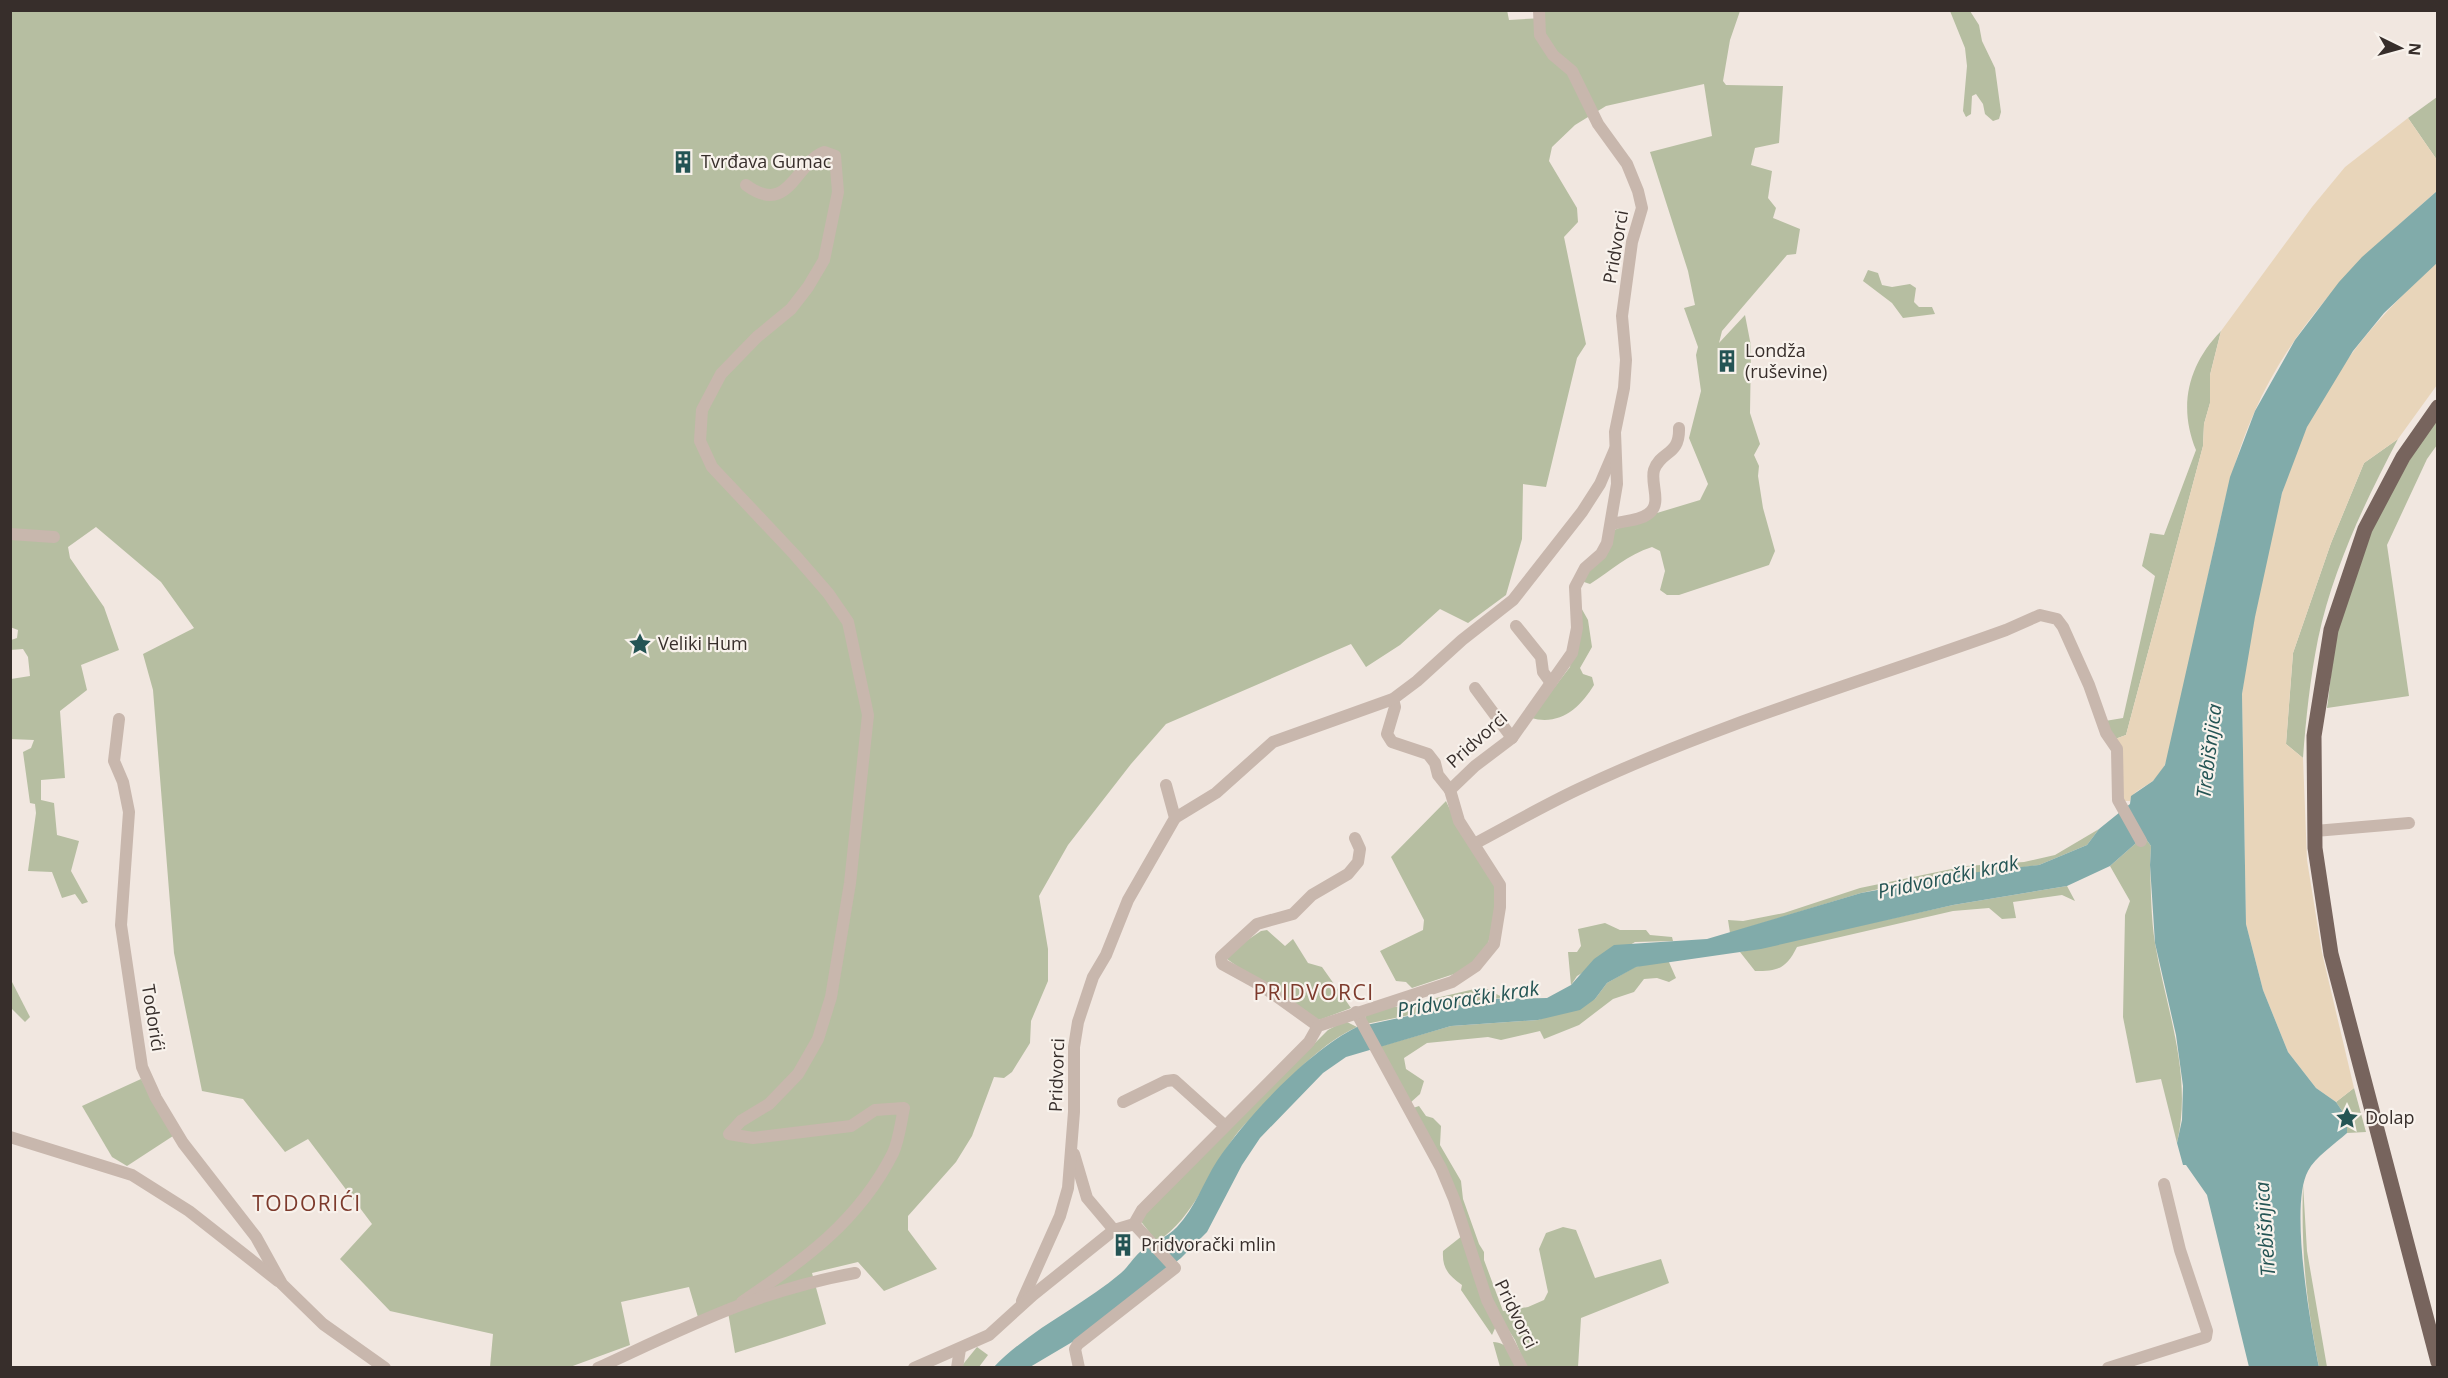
<svg xmlns="http://www.w3.org/2000/svg" width="2448" height="1378" viewBox="0 0 2448 1378" font-family="'Open Sans',sans-serif">
	<rect width="100%" height="100%" fill="#f1e7e0"/>
	<g fill="#b6bea1">
		<path d="M1507 10 1509 20 1543 18 1545 10 1740 11 1730 40 1723 81 1726 85 1783 86 1779 143 1755 148 1751 165 1772 171 1768 198 1776 208 1773 218 1800 229 1796 254 1787 255 1722 331 1719 343 1745 315 1751 346 1750 413 1760 444 1754 455 1759 466 1758 476 1763 508 1775 551 1769 565 1679 595H1667L1660 590 1665 571 1660 551 1652 547C1627 555 1612 570 1590 584L1581 581 1614 530 1657 513 1700 500 1708 484 1689 438 1701 391 1696 355 1698 347 1684 308 1695 305 1688 271 1650 152 1712 136 1704 84 1606 106 1575 125 1552 147 1549 161 1577 208 1578 222 1564 237 1586 344 1577 358 1546 487 1523 484 1522 539 1506 595 1468 623 1440 609 1400 645 1366 667 1351 644 1166 724 1131 764 1068 845 1039 896 1048 949V981L1031 1021 1030 1043 1012 1072 1004 1078 994 1077 972 1136 956 1162 908 1216V1230L937 1269 884 1291 858 1262 812 1273 826 1324 735 1353 728 1312 700 1324 689 1287 621 1302 630 1345 570 1367H490L493 1334 390 1311 340 1259 372 1224 308 1139 285 1152 243 1099 202 1091 174 953 153 690 143 654 194 628 161 582 96 527 68 547 70 558 104 607 119 650 81 665 87 690 60 711 65 778 41 780V800L54 803 57 835 79 841 71 871 88 902 82 904 75 894 62 898 52 872 28 871 36 813 35 804 30 803 23 752 31 748 34 740 10 739 11 679 30 676 28 657 23 649 10 650 11 640 17 638 18 630 10 627V11Z"/>
		<polygon points="1950,11 1970,11 1979,25 1982,41 1995,68 2001,112 1999,119 1993,121 1985,114 1983,104 1976,94 1972,96 1971,114 1966,117 1963,111 1967,66 1965,48"/>
		<polygon points="2437,97 2437,160 2408,118"/>
		<polygon points="1868,270 1878,273 1882,285 1892,287 1910,284 1916,288 1914,302 1919,307 1932,307 1935,314 1903,318 1892,303 1863,281"/>
		<path d="M2221 331 2210 375V403L2204 424 2203 446 2126 735 2115 739 2105 721 2123 718 2155 576 2142 566 2150 533 2164 535 2196 450C2178 406 2188 365 2221 331Z"/>
		<path d="M2437 420V445L2427 459 2387 545 2409 696 2327 708C2331 681 2332 653 2338 626 2356 552 2392 480 2437 420Z"/>
		<path d="M2398 439C2365 502 2333 568 2318 639 2310 679 2306 718 2303 758L2286 744 2293 653 2331 543 2364 463Z"/>
		<path d="M1579 604 1588 620 1592 647 1580 668 1583 674 1592 677 1594 685C1580 708 1560 726 1531 718L1570 667Z"/>
		<polygon points="1446,801 1458,827 1497,886 1497,908 1486,952 1460,972 1412,988 1406,982 1396,981 1380,951 1423,930 1424,920 1391,857"/>
		<polygon points="2099,829 2087,845 2039,865 1911,882 1861,893 1730,933 1728,920 1743,921 1784,913 1860,888 1966,866 2024,862 2055,855"/>
		<path d="M2144 836 2151 846 2150 865C2151 891 2151 918 2155 943 2166 1010 2193 1074 2177 1143L2161 1079 2136 1083 2123 1017 2125 915 2130 901 2110 866Z"/>
		<path d="M2067 886 2075 901 2062 895 2013 902 2016 918 2002 919 1989 908 1953 911 1797 947C1786 969 1778 971 1755 971L1740 952 1953 905Z"/>
		<polygon points="1605,923 1620,930 1646,930 1650,935 1672,937 1673,941 1635,942 1577,976 1571,985 1568,952 1577,952 1581,946 1578,929"/>
		<polygon points="1267,930 1285,946 1293,939 1308,963 1322,967 1351,1008 1322,1019 1312,1020 1227,959 1231,951 1261,931"/>
		<polygon points="1668,960 1676,978 1669,982 1657,978 1644,979 1634,992 1613,999 1579,1025 1544,1039 1540,1031 1501,1040 1488,1037 1427,1043 1404,1058 1406,1069 1424,1081 1420,1094 1410,1103 1378,1047 1451,1026 1538,1020 1595,999 1607,983 1635,967"/>
		<polygon points="11,980 30,1017 25,1022 11,1008"/>
		<polygon points="1483,987 1504,998 1487,999 1366,1024 1365,1013 1391,1004 1395,1007 1402,1006"/>
		<path d="M1345 1021 1357 1027C1320 1044 1291 1077 1263 1106 1254 1116 1243 1125 1235 1136 1207 1174 1196 1215 1157 1242L1139 1219 1328 1030Z"/>
		<polygon points="141,1079 173,1136 127,1166 112,1157 82,1106"/>
		<polygon points="2354,1088 2366,1132 2347,1133 2347,1118 2336,1102"/>
		<polygon points="1419,1106 1426,1116 1433,1118 1441,1126 1440,1145 1461,1181 1463,1199 1479,1244 1484,1252 1484,1260 1503,1311 1528,1307 1544,1300 1548,1292 1539,1249 1546,1233 1563,1227 1576,1230 1595,1278 1661,1259 1669,1283 1581,1318 1578,1367 1526,1367 1515,1340 1498,1314 1413,1108"/>
		<path d="M2303 1184 2307 1251 2327 1367H2319C2306 1303 2301 1250 2303 1184Z"/>
		<path d="M1462 1236 1496 1326 1492 1335 1461 1290 1462 1285C1448 1275 1442 1268 1443 1251Z"/>
		<path d="M1493 1342C1509 1343 1512 1354 1519 1367H1500Z"/>
		<polygon points="977,1347 988,1355 979,1367 960,1368"/>
	</g>
	<g fill="#e8d5ba">
		<path d="M2408 118 2437 160V191C2363 255 2294 321 2254 413 2233 460 2223 508 2212 557 2198 622 2185 688 2170 753 2166 762 2163 771 2155 779 2147 787 2133 790 2130 801H2124L2115 739 2126 735 2203 446 2204 424 2210 403V375L2221 331 2312 207 2345 167Z"/>
		<path d="M2437 263V385L2398 439 2364 463 2331 543 2293 653 2286 744 2303 758 2307 860 2322 953 2354 1088 2336 1102 2316 1088 2288 1052 2263 990 2246 924 2242 694 2245 670C2260 591 2272 500 2307 427 2338 362 2384 310 2437 263Z"/>
	</g>
	<path fill="#81abaa" d="M2437 191V263L2384 313 2353 351 2307 427 2282 493 2255 617 2242 694 2246 924 2263 990 2288 1052 2316 1088 2336 1102 2347 1118V1133C2335 1144 2315 1157 2308 1171 2289 1205 2311 1328 2319 1367H2249L2207 1195 2186 1165H2183L2177 1143 2182 1120 2183 1086 2176 1035 2155 943 2150 865 2151 846 2144 836 2110 866 2067 886 1953 905 1761 949 1636 967 1607 983 1595 999 1580 1010 1538 1020 1451 1026 1346 1057 1323 1073 1260 1138 1242 1165 1207 1232 1181 1258 1079 1338 1030 1367 993 1368C1030 1329 1081 1307 1121 1273 1128 1267 1133 1258 1140 1252 1151 1243 1167 1238 1177 1227 1195 1208 1203 1183 1217 1161 1246 1117 1311 1049 1357 1027L1487 999 1547 998 1571 985 1594 959 1614 945 1707 939 1861 893 1970 873 2039 865 2087 845 2099 829 2130 804 2131 796 2153 781 2165 765 2230 477 2255 411 2295 340 2339 282 2362 257Z"/>
	<g fill="none" stroke-linecap="round" stroke-linejoin="round">
		<g stroke="#c8b7ad" stroke-width="12">
			<path d="M1612 524C1622 521 1639 521 1648 514 1663 504 1650 484 1654 470 1661 450 1680 456 1679 428"/>
			<polyline points="10,534 54,537"/>
			<polyline points="1516,626 1541,657 1543,672 1551,683"/>
			<polyline points="1475,688 1512,738"/>
			<polyline points="1393,699 1395,707 1387,734 1392,742 1428,754 1435,763 1438,775 1450,790"/>
			<polyline points="119,719 114,761 123,782 129,812 121,925 142,1067 156,1098 183,1143 256,1237 282,1284 323,1324 385,1368"/>
			<polyline points="1175,818 1216,793 1273,742 1393,699 1417,681 1462,640 1513,600 1582,512 1600,484 1615,449"/>
			<polyline points="2315,831 2409,823"/>
			<path d="M1474 844C1510 825 1546 804 1583 787 1719 723 1865 681 2006 630L2040 615 2057 619 2063 627 2089 685 2106 733 2117 749 2118 800 2141 841"/>
			<polyline points="1356,1012 1441,1168 1454,1199 1487,1300 1522,1368"/>
			<polyline points="1318,1026 1262,986 1222,964 1221,957 1257,924 1293,914 1312,895 1348,874 1358,862 1360,849 1355,838"/>
			<polyline points="1123,1102 1166,1081 1174,1080 1224,1125"/>
			<polyline points="10,1137 132,1175 189,1211 278,1281"/>
			<polyline points="1074,1154 1087,1198 1114,1230"/>
			<polyline points="1022,1301 1060,1216 1068,1188 1074,1112 1074,1047 1078,1022 1093,977 1106,955 1128,900 1175,818 1166,785"/>
			<path d="M742 1302C803 1261 859 1221 893 1153 899 1140 901 1122 904 1108L875 1110 851 1126 753 1138 729 1134 741 1121 769 1104 798 1074 818 1039 831 997 850 883 868 715 848 622 828 593 794 554 712 467 700 441 702 410 721 374 757 337 791 309 808 287 824 260 838 192 835 156 824 152C795 163 789 217 746 185"/>
			<path d="M598 1368C687 1327 756 1291 855 1273"/>
			<polyline points="914,1368 989,1335 1033,1295 1114,1230 1134,1224 1142,1210 1309,1042 1318,1026 1452,982 1476,966 1494,944 1500,907 1500,885 1459,821 1450,790 1475,766 1512,738 1572,653 1577,628 1575,587 1585,568 1601,554 1607,543 1617,484 1615,432 1624,388 1626,360 1622,316 1632,242 1642,208 1638,191 1627,164 1598,124 1572,71 1553,55 1540,35 1539,10"/>
			<polyline points="957,1368 960,1349"/>
			<polyline points="1079,1368 1075,1349 1078,1344 1175,1268 1134,1224"/>
			<polyline points="2108,1368 2206,1337 2207,1331 2180,1250 2164,1184"/>
		</g>
		<polyline stroke="#77645d" stroke-width="15" points="2438,407 2403,457 2365,529 2331,630 2314,736 2315,848 2331,954 2438,1362"/>
	</g>
	<defs>
		<g id="building-bare" transform="scale(1.8)"><path d="M-4-6H4V6H1V3H-1V6H-4ZM-2.5-4.3h1.7v1.8h-1.7ZM.8-4.3h1.7v1.8H.8ZM-2.5-1h1.7V.8h-1.7ZM.8-1h1.7V.8H.8Z" fill="#245454" stroke="#f8f2ec" stroke-width="2.5" paint-order="stroke"/></g>
		<g id="sight-bare" transform="scale(1.8)"><path d="M0-6L1.8-2.2L6-1.7L2.9 1.2L3.7 5.4L0 3.3L-3.7 5.4L-2.9 1.2L-6-1.7L-1.8-2.2Z" fill="#245454" stroke="#f8f2ec" stroke-width="2.5" paint-order="stroke"/></g>
	</defs>
	<g fill-rule="evenodd">
		<use href="#building-bare" x="683" y="162"/>
		<use href="#building-bare" x="1727" y="361"/>
		<use href="#sight-bare" x="640" y="644"/>
		<use href="#sight-bare" x="2347" y="1118"/>
		<use href="#building-bare" x="1123" y="1245"/>
	</g>
	<g text-anchor="middle" stroke-width="4.5" stroke-linejoin="round" paint-order="stroke">
		<g font-size="18" fill="#372e2b" stroke="#f8f2ec" text-anchor="start">
			<text x="701" y="168">Tvrđava Gumac</text>
			<text x="1745" y="357">Londža<tspan x="1745" dy="21">(ruševine)</tspan></text>
			<text x="658" y="650">Veliki Hum</text>
			<text x="2365" y="1124">Dolap</text>
			<text x="1141" y="1251">Pridvorački mlin</text>
		</g>
		<g font-size="18" fill="#372e2b" stroke="#f8f2ec">
			<text transform="translate(1616 247) rotate(-80)" y="6">Pridvorci</text>
			<text transform="translate(1477 740) rotate(-42)" y="6">Pridvorci</text>
			<text transform="translate(153 1018) rotate(81)" y="6">Todorići</text>
			<text transform="translate(1057 1075) rotate(-88)" y="6">Pridvorci</text>
			<text transform="translate(1516 1314) rotate(64)" y="6">Pridvorci</text>
		</g>
		<g font-size="20" font-style="italic" fill="#245454" stroke="#f8f2ec">
			<text transform="translate(2209 751) rotate(-83)" y="7">Trebišnjica</text>
			<text transform="translate(1948 877) rotate(-12)" y="7">Pridvorački krak</text>
			<text transform="translate(1468 999) rotate(-9)" y="7">Pridvorački krak</text>
			<text transform="translate(2265 1229) rotate(-94)" y="7">Trebišnjica</text>
		</g>
		<g font-size="21" letter-spacing="1.5" fill="#7d3a2c" stroke="#f8f2ec">
			<text x="1314" y="1000">PRIDVORCI</text>
			<text x="307" y="1211">TODORIĆI</text>
		</g>
	</g>
	<rect width="2448" height="1378" fill="none" stroke="#372e2b" stroke-width="24"/>
	<g transform="translate(2400 48) rotate(95)" stroke="#f8f2ec" stroke-width="4.5" paint-order="stroke">
	<path d="M0-4.5L10 22L0 15L-10 22Z" fill="#372e2b"/>
	<text y="-9" font-size="16" font-weight="bold" text-anchor="middle" fill="#372e2b">N</text>
	</g>
</svg>
